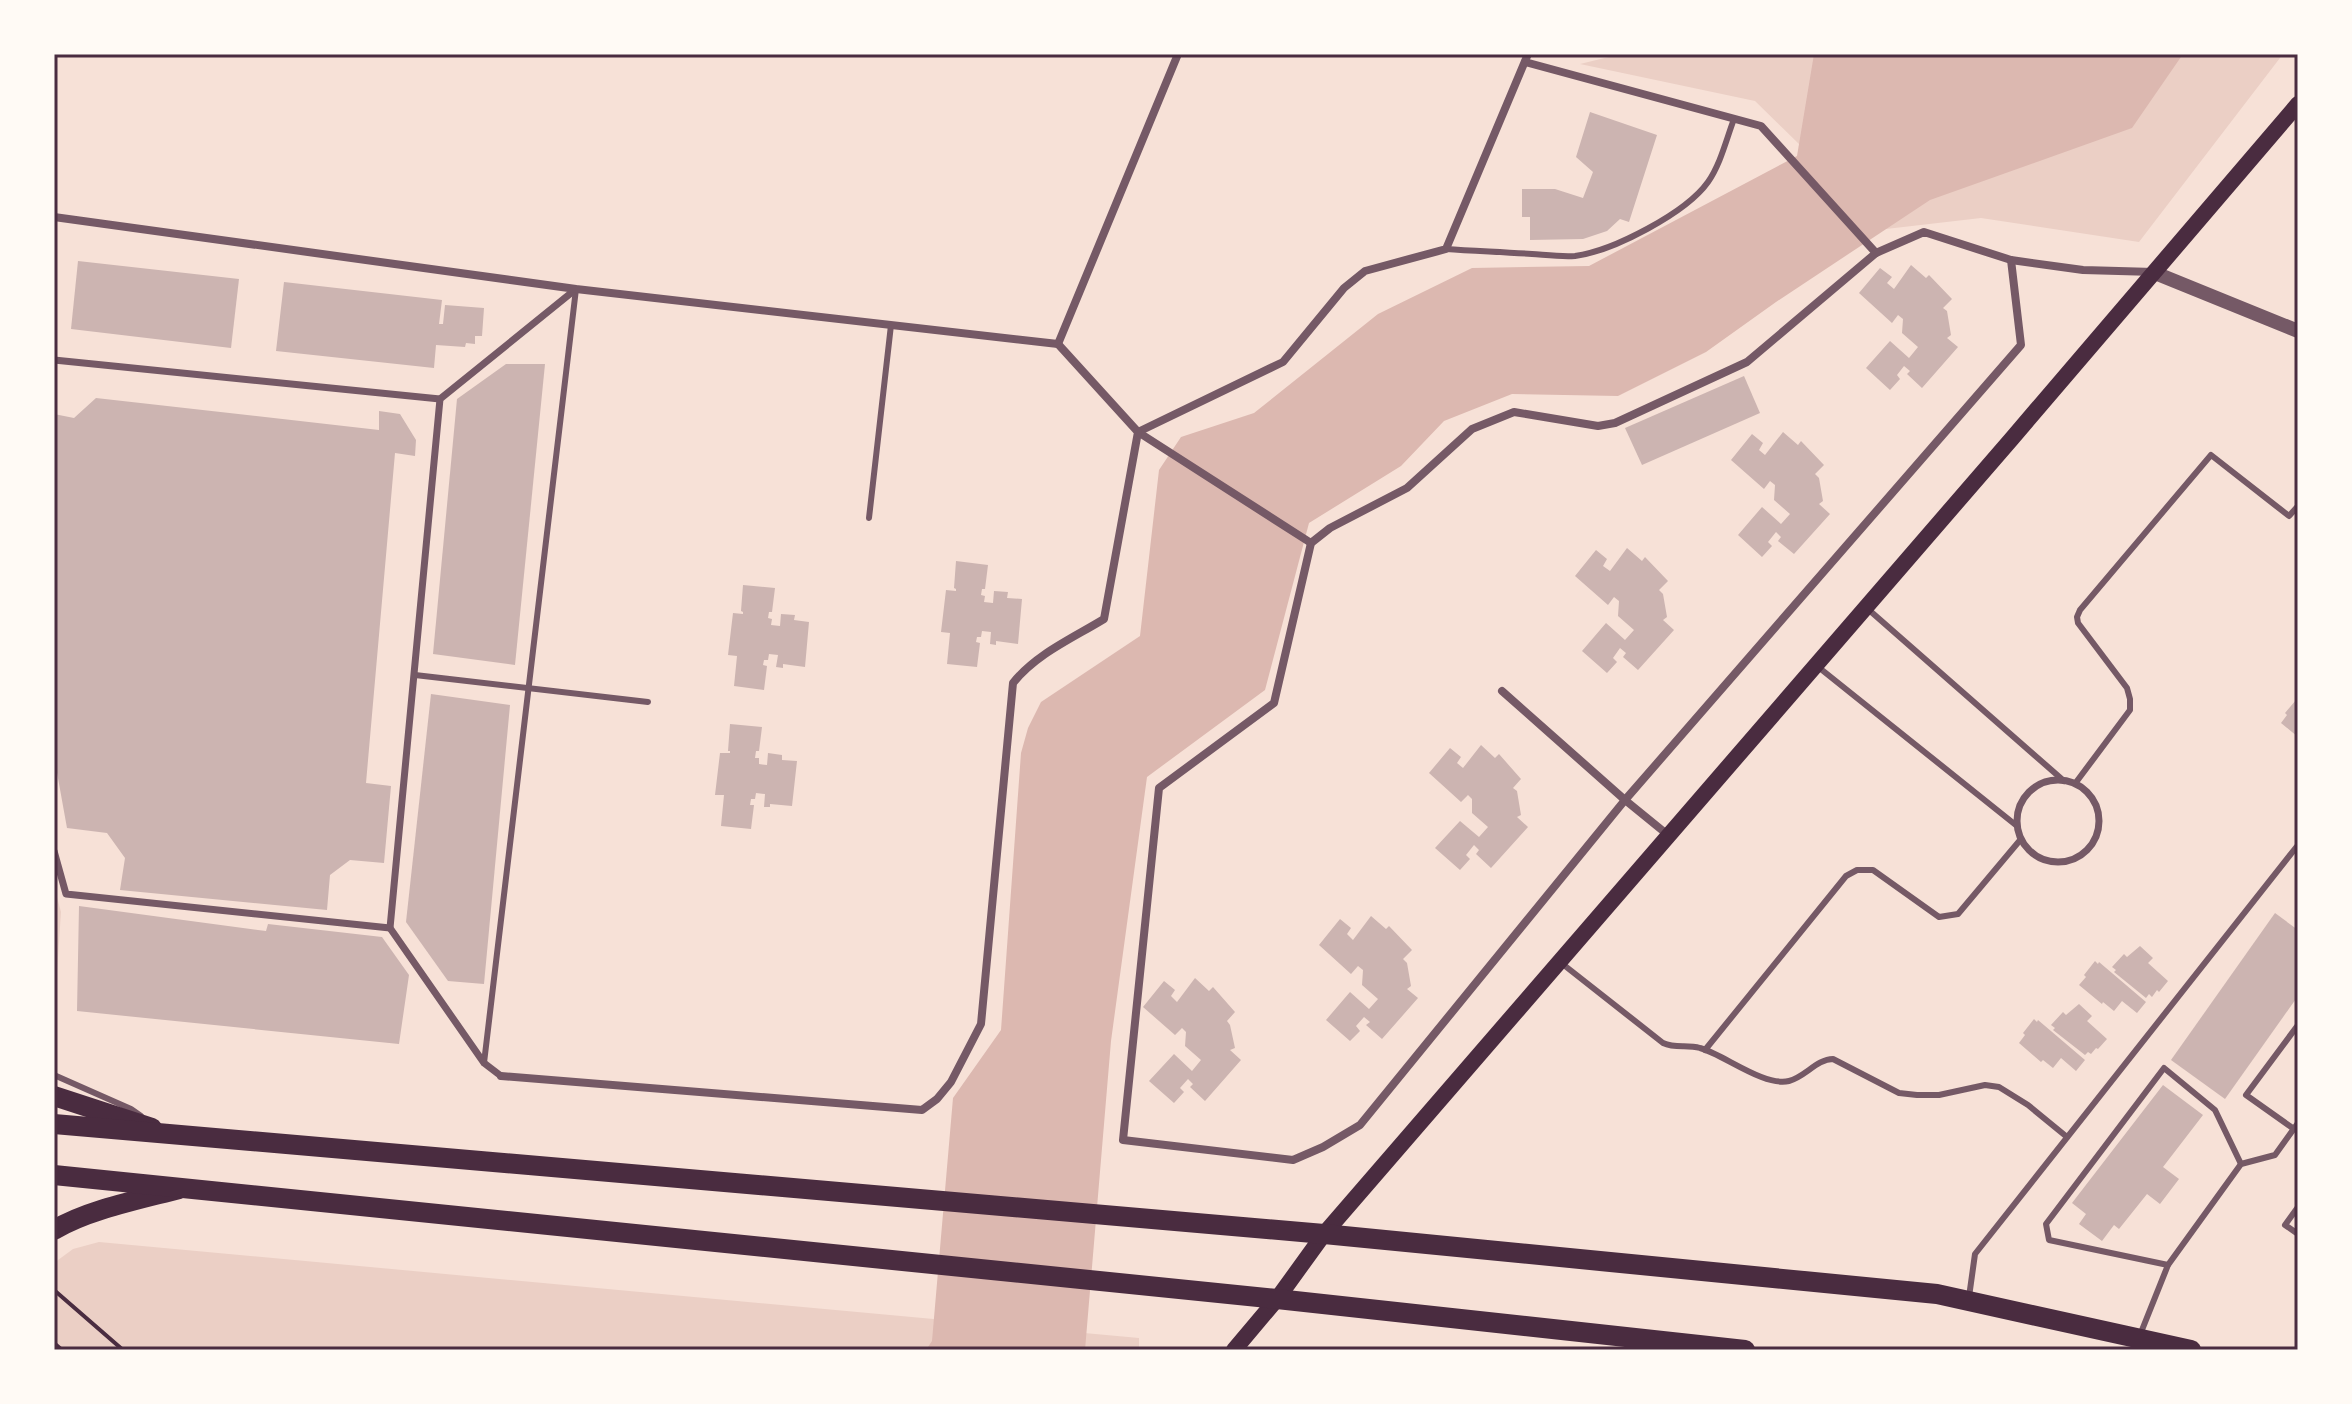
<svg xmlns="http://www.w3.org/2000/svg" width="2352" height="1404" viewBox="0 0 2352 1404" font-family="'Source Sans 3',sans-serif">
	<rect width="100%" height="100%" fill="#f7e1d7"/>
	<g fill="#ebcfc5">
		<polygon points="1621,54 2283,54 2139,242 1981,218 1886,229 1755,101 1580,64"/>
		<polygon points="54,886 61,912 54,1016"/>
		<polygon points="99,1242 1139,1338 1139,1350 54,1350 54,1263 73,1249"/>
	</g>
	<polygon fill="#dcb8b0" points="1814,54 2183,54 2132,128 1930,200 1776,302 1706,352 1618,396 1512,394 1444,421 1401,466 1309,523 1265,690 1147,777 1111,1041 1085,1350 926,1350 932,1341 953,1098 1001,1030 1021,753 1028,728 1041,702 1140,636 1159,470 1181,437 1254,413 1378,314 1472,268 1589,266 1797,156"/>
	<g fill="#ccb4b1">
		<polygon points="1590,112 1657,135 1629,222 1620,219 1607,231 1583,239 1530,240 1530,217 1522,217 1522,189 1555,189 1583,198 1593,172 1576,157"/>
		<polygon points="78,261 239,279 231,348 71,329"/>
		<polygon points="1911,265 1926,278 1929,275 1952,299 1943,308 1947,311 1951,335 1947,338 1958,347 1922,388 1907,374 1910,371 1904,366 1897,375 1900,379 1890,390 1866,368 1890,341 1909,358 1918,347 1902,333 1903,319 1898,315 1892,323 1859,293 1880,268 1892,277 1887,283 1894,289"/>
		<polygon points="284,282 442,300 439,324 443,324 445,305 484,308 482,336 475,336 475,344 466,343 465,347 436,345 434,368 276,351"/>
		<polygon points="506,364 545,364 515,665 433,654 457,399"/>
		<polygon points="1744,376 1760,413 1642,465 1625,428"/>
		<polygon points="96,398 379,430 379,411 400,414 416,440 415,456 395,453 366,783 391,786 384,863 350,860 330,875 327,910 120,890 125,858 107,833 67,828 54,756 54,414 74,418"/>
		<polygon points="1783,432 1798,445 1801,441 1824,465 1815,474 1819,478 1823,501 1819,504 1830,514 1794,554 1778,541 1781,537 1776,532 1768,542 1772,546 1762,557 1738,535 1762,507 1781,524 1790,514 1774,500 1775,485 1770,481 1764,489 1731,460 1752,434 1763,443 1759,450 1765,455"/>
		<polygon points="1627,548 1642,561 1645,557 1668,581 1659,590 1663,594 1667,617 1663,620 1674,630 1638,670 1623,657 1626,653 1620,648 1613,658 1617,662 1607,673 1582,651 1606,623 1625,640 1634,630 1618,616 1619,601 1614,597 1608,605 1575,576 1596,550 1607,559 1603,566 1610,571"/>
		<polygon points="956,561 988,565 985,589 982,589 981,595 985,596 984,602 993,603 994,591 1008,592 1007,598 1022,599 1018,644 996,641 996,645 990,644 991,632 982,631 981,637 977,637 976,642 980,643 977,667 947,664 950,633 941,632 946,590 956,591 956,589 954,588"/>
		<polygon points="743,585 775,588 772,612 769,612 768,618 772,619 771,625 780,626 781,614 795,615 794,620 809,622 805,667 783,664 783,668 776,667 778,655 769,654 768,660 764,660 763,665 767,666 764,690 734,686 737,656 728,655 733,613 743,614 743,612 741,611"/>
		<polygon points="431,694 510,705 484,984 448,981 406,922"/>
		<polygon points="2296,700 2298,701 2298,737 2281,723 2287,715 2285,713"/>
		<polygon points="730,724 762,727 759,751 756,751 755,758 759,758 759,764 767,765 768,753 782,755 782,760 797,761 792,806 770,804 770,807 764,807 765,794 756,793 755,799 751,799 750,805 754,805 751,829 721,826 724,795 715,795 720,753 730,753 730,751 728,751"/>
		<polygon points="1481,745 1495,758 1499,754 1521,779 1513,788 1517,791 1521,815 1517,817 1528,827 1491,868 1476,854 1479,850 1474,845 1466,855 1470,859 1460,870 1435,848 1460,821 1479,837 1488,827 1472,813 1472,799 1468,795 1461,802 1429,773 1450,748 1461,757 1457,763 1463,768"/>
		<polygon points="79,906 266,931 268,924 382,937 409,975 399,1044 77,1011"/>
		<polygon points="2275,913 2298,930 2298,996 2225,1099 2171,1060"/>
		<polygon points="1371,916 1386,929 1389,926 1412,950 1403,959 1407,963 1411,986 1407,989 1418,998 1382,1039 1366,1025 1370,1022 1364,1017 1356,1026 1360,1031 1350,1041 1326,1020 1350,992 1369,1009 1378,999 1362,985 1363,970 1358,966 1351,974 1319,945 1340,919 1351,928 1347,934 1353,940"/>
		<polygon points="2140,946 2153,958 2148,963 2168,981 2159,992 2157,990 2152,997 2149,994 2146,998 2114,972 2116,970 2112,967 2124,954 2127,957"/>
		<polygon points="2095,961 2098,964 2099,962 2146,1002 2137,1013 2122,1001 2114,1011 2103,1002 2102,1004 2079,985 2086,977 2084,975"/>
		<polygon points="1195,978 1209,991 1213,987 1235,1012 1227,1021 1230,1025 1235,1048 1230,1050 1241,1060 1205,1101 1190,1087 1193,1084 1188,1079 1180,1088 1184,1092 1174,1103 1149,1081 1174,1054 1192,1071 1201,1060 1185,1046 1186,1032 1182,1028 1175,1035 1143,1007 1164,981 1175,990 1171,996 1177,1002"/>
		<polygon points="2079,1004 2092,1016 2087,1021 2107,1039 2098,1049 2096,1048 2091,1054 2088,1052 2085,1055 2053,1030 2055,1028 2051,1025 2063,1012 2066,1015"/>
		<polygon points="2034,1019 2037,1022 2038,1020 2085,1060 2076,1071 2061,1058 2053,1068 2043,1060 2041,1062 2019,1043 2025,1035 2023,1033"/>
		<polygon points="2163,1085 2203,1115 2163,1167 2179,1179 2160,1204 2147,1194 2119,1229 2114,1225 2102,1241 2079,1224 2086,1214 2072,1203"/>
	</g>
	<g fill="none" stroke-linecap="round" stroke-linejoin="round">
		<g stroke="#4a2c40" stroke-width="4">
			<polyline points="54,1290 123,1350"/>
			<polyline points="54,1343 62,1350"/>
		</g>
		<g stroke="#755966" stroke-width="6">
			<path d="M1446 249C1475 251 1503 252 1532 254 1546 255 1561 257 1575 256 1613 251 1686 213 1708 182 1721 163 1726 140 1734 119"/>
			<polyline points="869,518 891,325"/>
			<polyline points="1869,610 2064,781"/>
			<polyline points="1817,666 2017,826"/>
			<polyline points="415,675 648,702"/>
			<polyline points="2077,781 2130,710 2130,699 2127,688 2078,623 2077,617 2080,610 2211,455 2289,516 2298,506"/>
			<path d="M1560 962 1663 1043C1676 1049 1687 1044 1700 1048 1723 1054 1764 1087 1789 1081 1805 1077 1817 1059 1833 1059L1899 1093 1917 1095H1939L1985 1085 1999 1087 2028 1105 2067 1137"/>
			<polyline points="1705,1050 1846,876 1857,870 1873,870 1939,917 1958,914 2021,839"/>
			<polyline points="484,1063 576,289"/>
			<polyline points="54,1075 131,1109 141,1116"/>
			<polyline points="2294,1129 2246,1095 2298,1025"/>
			<polyline points="2298,1207 2285,1225 2298,1234"/>
			<polyline points="2168,1265 2049,1240 2046,1224 2164,1068 2215,1110 2241,1164"/>
			<polyline points="1969,1297 1975,1254 2298,845"/>
			<polyline points="2140,1335 2168,1265 2241,1164 2275,1155 2298,1123"/>
		</g>
		<g stroke="#755966" stroke-width="7">
			<polyline points="54,360 440,399"/>
			<circle cx="2058" cy="821" r="41"/>
			<polyline points="54,851 66,894 390,928"/>
			<polyline points="501,1076 484,1063 390,928 440,399 576,289"/>
		</g>
		<g stroke="#755966" stroke-width="8">
			<polyline points="1525,62 1761,126 1876,253"/>
			<polyline points="54,217 576,289 1058,344 1178,54"/>
			<polygon points="1924,232 2011,260 2021,345 1625,800 1360,1125 1323,1147 1293,1160 1123,1140 1159,788 1274,703 1311,543 1330,528 1407,488 1472,429 1514,412 1598,426 1615,423 1747,362 1876,253"/>
			<polyline points="2011,260 2083,270 2154,272"/>
			<polyline points="1138,432 1283,362 1344,288 1365,271 1446,249 1528,54"/>
			<polyline points="1138,432 1311,543"/>
			<polyline points="1502,691 1625,800 1668,835"/>
			<path d="M501 1076 922 1110 937 1099 951 1082 981 1024 1013 683C1036 654 1073 638 1104 619L1138 432 1058 344"/>
		</g>
		<polyline stroke="#755966" stroke-width="14" points="2155,273 2298,331"/>
		<path stroke="#4a2c40" stroke-width="16" d="M1234 1350 1277 1299 1324 1234C1649 858 1976 483 2298 104"/>
		<g stroke="#4a2c40" stroke-width="20">
			<polyline points="54,1096 152,1128"/>
			<path d="M54 1230C87 1210 141 1199 179 1189"/>
		</g>
		<g stroke="#4a2c40" stroke-width="20">
			<polyline points="54,1124 1324,1234 1937,1294 2191,1350"/>
			<polyline points="54,1175 1277,1299 1745,1350"/>
		</g>
	</g>
	<rect width="2352" height="1404" fill="none" stroke="#fffaf5" stroke-width="112"/>
	<rect x="56" y="56" width="2240" height="1292" fill="none" stroke="#4a2c40" stroke-width="3"/>
</svg>
